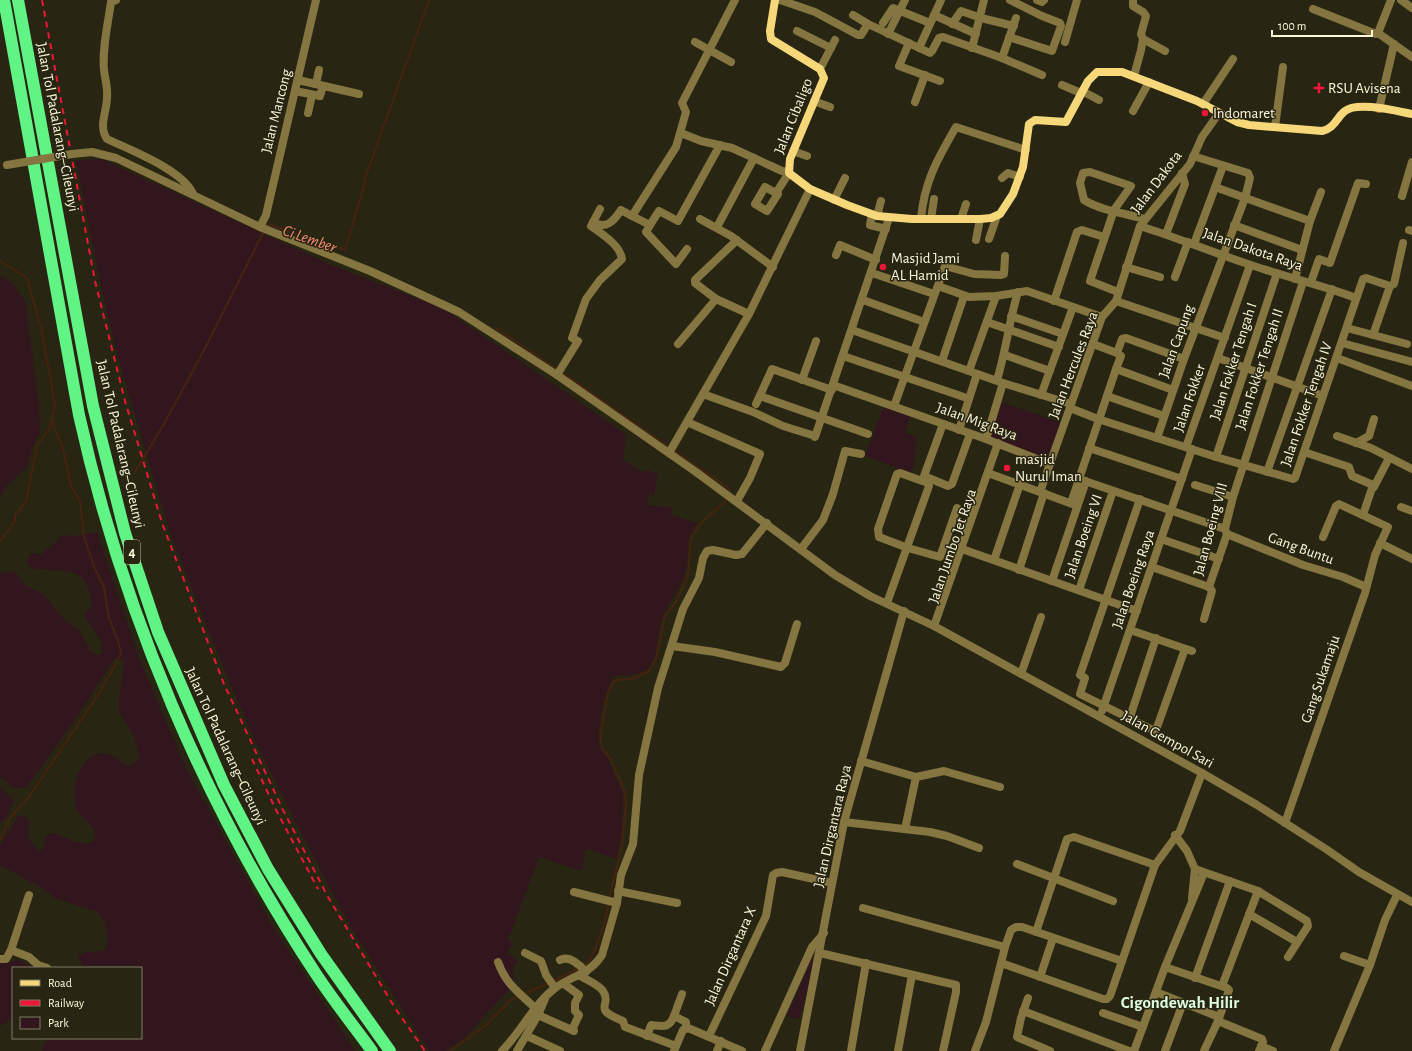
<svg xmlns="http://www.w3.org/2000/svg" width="1412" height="1051" viewBox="0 0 1412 1051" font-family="'Alegreya Sans',sans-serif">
	<rect width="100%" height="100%" fill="#282612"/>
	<g fill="#32161e">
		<path d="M102 159 329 264 444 309 626 434 623 460 644 473 646 469 658 475 654 496 649 495 646 505 672 507 671 515 698 523C682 542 691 549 686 569 681 589 667 604 661 622 656 637 659 665 642 672 634 676 622 675 614 676 602 697 598 723 599 747L606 755 623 794 622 831 616 859 586 849 581 871 539 857 508 940 512 943 507 954 517 960 513 970 514 985 464 1038 446 1051H429L350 926 300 831 253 737 207 628 169 530 118 358 98 273 76 160Z"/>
		<polygon points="0,275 12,283 25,300 39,405 40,432 32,449 28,466 5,488 0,499"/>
		<polygon points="1002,402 1061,423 1049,459 990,437"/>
		<polygon points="883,407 910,416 905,433 917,436 914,465 910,473 865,456"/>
		<path d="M97 532 140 661 185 766 271 924 355 1051H42L47 1038H141V968H83L78 955 86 952 105 951 108 939 105 922 98 912 55 898 40 887 0 865V845L18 816H24L29 820 28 837 39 851 42 850 47 834C61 831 68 842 81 843 85 844 90 842 94 842L95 830C90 824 82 818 78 812 68 793 79 753 104 753 111 753 122 762 128 766L140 760 134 737 119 711V699L124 660 115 658 79 714 26 788H14L0 777V573L12 571 17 574 25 585 43 594 63 618 79 630 91 652 97 655 102 653 101 641 85 616 86 610 92 608C88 565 70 572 35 569L29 567 27 562 30 553 42 554 46 549 52 547 61 535 77 536Z"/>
		<polygon points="0,785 14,801 7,816 0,824"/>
		<polygon points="818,946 819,946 799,1020 787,1015"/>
		<polygon points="18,960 35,968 13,968 13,1019 0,1026 0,964"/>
	</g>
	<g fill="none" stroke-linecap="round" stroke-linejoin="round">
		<g stroke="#45230f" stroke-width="2">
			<polyline points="266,227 268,224 345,250 364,186 365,178 429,0"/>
			<polyline points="0,261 27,278 41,328 55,404 50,428 37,446 26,502 15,515 15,521 0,542"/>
			<polyline points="496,328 558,370"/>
			<polyline points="561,372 669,447"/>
			<polyline points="673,450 730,489 729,493"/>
			<polyline points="135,472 164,424 204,350 264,231"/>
			<polyline points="0,840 10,818 31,794 100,692 121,654 118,640 109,619 104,587 95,569 84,537 80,501 71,486 63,449 52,422"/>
			<polyline points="609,898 622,846 626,802 624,789 610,758 602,749 600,737 608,693 613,683 617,680 632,679 649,671 656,659 665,616 676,602 688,575 691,537 702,522 725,502 727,497"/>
			<path d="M584 966C594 961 607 915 609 902"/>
			<polyline points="553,981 580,968"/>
			<polyline points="524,994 549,983"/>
			<polyline points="450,1051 487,1024 511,1000 520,996"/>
		</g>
		<g stroke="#847541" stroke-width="8">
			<path d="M116 0 111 2C108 24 102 48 104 70 105 79 108 88 107 97 107 112 98 126 107 139 130 150 183 170 193 194"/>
			<polyline points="780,0 815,12 858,35 861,35 868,24"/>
			<polyline points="1037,0 1042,2 1044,0"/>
			<polyline points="1133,0 1133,6 1143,12 1146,16 1141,34 1143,39 1141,50 1134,76"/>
			<polyline points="1391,0 1378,33 1412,57"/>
			<polyline points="1401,0 1412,8"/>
			<polyline points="1313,9 1376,34 1378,33"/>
			<polyline points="853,15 868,24 930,53 932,51 939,38 943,37 1002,58 1042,75"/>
			<polyline points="934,15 976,34"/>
			<polyline points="883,23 893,8 930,23"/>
			<polyline points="952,24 961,11 981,18 1014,26"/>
			<polyline points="797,31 831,48"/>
			<polyline points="888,34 905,0"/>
			<polyline points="1009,37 1052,51 1061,26 1060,23 1042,16 1010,0"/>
			<polyline points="1143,39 1165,51"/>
			<polyline points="695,42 731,62"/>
			<polyline points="1065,42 1077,0"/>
			<polyline points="909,43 899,66 940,81"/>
			<polyline points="919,48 941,0"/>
			<polyline points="972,48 984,0"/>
			<polyline points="1002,58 1016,18"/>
			<polyline points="820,69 835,40"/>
			<polyline points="298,80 359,94"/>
			<polyline points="316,84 319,70"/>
			<polyline points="1062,85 1081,93"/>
			<polyline points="295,91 320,96 323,86"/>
			<polyline points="1082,91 1099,100"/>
			<polyline points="814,101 830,107"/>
			<polyline points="915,102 925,75"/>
			<polyline points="1203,104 1233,59"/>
			<polyline points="1379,109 1394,44"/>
			<polyline points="1133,111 1149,82"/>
			<polyline points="308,113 312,95"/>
			<polyline points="1275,127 1283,67"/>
			<polyline points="681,133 701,141 732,148 782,171 789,172"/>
			<polyline points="720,145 678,221 659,211 650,225 632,216 676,147 686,112 682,103 735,0"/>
			<polyline points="793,151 807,156"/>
			<polyline points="1002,178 1008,173 1020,177"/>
			<polyline points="1215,187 1310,221 1295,279"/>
			<polyline points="776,193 778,194 767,211 755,204 765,187 776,193 789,173"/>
			<polyline points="1402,196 1412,162"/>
			<polyline points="834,200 845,178"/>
			<polyline points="872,214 870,225 886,229"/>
			<polyline points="877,216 881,201"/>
			<polyline points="700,219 731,236 773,267"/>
			<path d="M921 219C924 182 938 158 956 127L1026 150"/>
			<polyline points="931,219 934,199"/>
			<polyline points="961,219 966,204"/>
			<polyline points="1310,221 1321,192"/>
			<path d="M593 222C606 230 614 221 621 210L632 216"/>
			<polyline points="650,225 646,232 676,264 687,249"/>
			<polyline points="1234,225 1302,250"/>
			<path d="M1140 226C1178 238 1214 253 1251 265 1286 277 1321 285 1356 298"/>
			<polyline points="260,227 266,215 316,0"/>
			<polyline points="717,227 754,158"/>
			<polyline points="1409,230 1412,231"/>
			<polyline points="1166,234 1185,184 1182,173"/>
			<polyline points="989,239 997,216"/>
			<polyline points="737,240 695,280 695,283 716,299 749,314"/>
			<polyline points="976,240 980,219"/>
			<polyline points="1194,244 1223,166"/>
			<polyline points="836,255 840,245 876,260"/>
			<polyline points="1126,267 1160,277"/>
			<polyline points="872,273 934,294"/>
			<polyline points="1175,277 1188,242"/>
			<polyline points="1311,282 1319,259 1330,263 1358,183 1366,184"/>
			<polyline points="938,286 969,297 996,296 1027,291 1102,317"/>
			<polyline points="1390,286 1394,284 1403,243"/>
			<path d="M1118 292 1090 281 1114 210 1131 186 1090 172 1083 173 1080 183 1084 200C1100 210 1123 213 1141 218L1144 219"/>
			<polyline points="863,300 924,322"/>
			<polyline points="1054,301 1077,232 1082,230 1104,237"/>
			<polyline points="1116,301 1225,338"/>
			<polyline points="1011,316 1063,334"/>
			<polyline points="987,322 1059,347"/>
			<polyline points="1347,328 1407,344"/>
			<polyline points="852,330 1003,383 1071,404"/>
			<polyline points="1373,335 1390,286"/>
			<polyline points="1342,343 1412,362"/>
			<polyline points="678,344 716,299"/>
			<polyline points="1093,344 1117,353"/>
			<polyline points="1005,355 1050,371"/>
			<polyline points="843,356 964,397"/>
			<polyline points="1218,358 1323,396"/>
			<polyline points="1337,358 1412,386"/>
			<polyline points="942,361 964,296"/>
			<polyline points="1116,369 1173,390"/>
			<polyline points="969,371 996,296"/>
			<path d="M557 375 578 341 572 338 586 299 600 280 622 259C620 245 602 234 591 226L600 209"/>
			<polyline points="802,380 816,341"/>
			<path d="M997 380C1006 351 1009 321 1018 292"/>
			<polyline points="833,385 986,439 1050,464"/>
			<polyline points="703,394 753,412 783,426 812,435"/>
			<polyline points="1041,395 1073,307"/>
			<polyline points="760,396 868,434"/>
			<polyline points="1107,396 1164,416"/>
			<polyline points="756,404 772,369 832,390"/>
			<polyline points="894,406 945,266 974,274 1001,275 1004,274 1005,256"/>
			<polyline points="1070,408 1098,419 1216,457 1293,479 1295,478 1363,279 1366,278 1390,286"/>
			<polyline points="687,422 760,454 750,478 737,501"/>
			<polyline points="943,424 924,476 948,486 952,484 970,434"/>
			<polyline points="959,430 977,374"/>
			<polyline points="1337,436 1371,448 1412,469"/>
			<polyline points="815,437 889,218"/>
			<polyline points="1157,438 1184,359 1245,198 1250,178 1248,173 1193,156"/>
			<polyline points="986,439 1003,383"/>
			<polyline points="1356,443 1369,436 1374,419"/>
			<polyline points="1186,447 1250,265"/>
			<polyline points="1089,448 1182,479"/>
			<polyline points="1304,452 1349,467 1352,476 1373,485 1363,515"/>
			<polyline points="1216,457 1277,273"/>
			<polyline points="1267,472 1332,289"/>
			<polyline points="988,473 1075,505"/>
			<polyline points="1079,479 1225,529"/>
			<polyline points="1195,485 1233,497"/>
			<polyline points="1374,487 1389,458"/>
			<polyline points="1040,492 1102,317 1116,301 1140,226 1190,164 1202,137 1219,113"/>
			<polyline points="1140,499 1080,675 1085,678 1080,694 1153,730 1156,730 1185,649"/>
			<polyline points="1071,503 1116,369 1121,356 1117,353 1122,339 1126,338 1184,359"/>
			<polyline points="1401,507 1412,511"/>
			<polyline points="1227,534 1303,565 1343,577 1366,587"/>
			<polyline points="1161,539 1219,559"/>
			<polyline points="1380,543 1412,559"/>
			<polyline points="801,549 823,520 833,494 845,451 861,454"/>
			<polyline points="962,549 1137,611"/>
			<polyline points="994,560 1020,484"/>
			<polyline points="1152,567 1209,587 1227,534 1225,529 1233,497 1303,282"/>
			<polyline points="1019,570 1044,493"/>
			<polyline points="1052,581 1086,481"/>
			<polyline points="1079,590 1113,491"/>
			<polyline points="887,603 929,486 928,483 900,473 897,474 878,529 879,537 908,548 940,557 957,508"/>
			<polyline points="1204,619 1212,591 1209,587"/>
			<polyline points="934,626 998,443"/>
			<polyline points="1130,630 1192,651"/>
			<polyline points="672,646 715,652 781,667 785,663 797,624"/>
			<polyline points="1021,674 1041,617"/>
			<polyline points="1102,711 1192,449"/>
			<polyline points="1129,720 1156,638"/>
			<polyline points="861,761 916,777 944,771 1000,787"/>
			<polyline points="844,822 930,832 947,836 979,848"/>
			<polyline points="1285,823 1365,593 1375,555 1388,527 1339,504 1336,506 1323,537"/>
			<polyline points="905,829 916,777"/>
			<polyline points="1175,835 1187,851 1195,869 1192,898"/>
			<polyline points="1017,864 1113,901"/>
			<polyline points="1195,869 1258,891 1307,921 1308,926 1288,957"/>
			<polyline points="618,891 677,903"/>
			<polyline points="574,892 617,903"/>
			<polyline points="863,908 1005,947"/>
			<polyline points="1249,914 1297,942"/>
			<polyline points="1036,932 1067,839 1074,837 1155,865 1180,831 1202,773"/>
			<polyline points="11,950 29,895"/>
			<polyline points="525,953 541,961 546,975 555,988"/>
			<polyline points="820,953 956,985 956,992 943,1051"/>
			<polyline points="1344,956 1370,965"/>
			<polyline points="0,959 6,959 11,950 29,957 38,965 47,968"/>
			<path d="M560 960C569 955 580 965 586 972"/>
			<path d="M498 962C506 985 519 992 535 1008"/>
			<polyline points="1001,963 1103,999 1107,999 1110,996 1155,865"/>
			<polyline points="1165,967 1227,988 1229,990 1218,1021 1204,1051"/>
			<path d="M579 975C586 980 598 984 603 991 613 1006 590 1008 623 1021L625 1027 628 1028 676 1046"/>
			<polyline points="1040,977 1053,938"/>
			<polyline points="1195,978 1230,881"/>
			<polyline points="564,984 579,995 575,1003 575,1011 579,1015 572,1030"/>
			<polyline points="1222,986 1258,891"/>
			<polyline points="1156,992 1219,1017"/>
			<polyline points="682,994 674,1016 686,1022 686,1028"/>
			<polyline points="1028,998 1021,1018 1017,1037 1050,1051"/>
			<polyline points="1023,1011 1129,1051"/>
			<polyline points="1103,1013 1143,1027"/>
			<polyline points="538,1015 574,1031"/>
			<polyline points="1218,1021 1262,1039 1263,1042 1259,1051"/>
			<polyline points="527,1036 560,1051"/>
			<path d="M647 1036 651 1025C663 1026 669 1029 674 1016"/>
			<polyline points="709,1036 766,916 773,875 776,873 782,872 832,883"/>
			<polyline points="1261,1046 1273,1051"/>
			<polyline points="517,1051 538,1015 545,999"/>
			<polyline points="674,1051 683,1030 688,1028 742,1051"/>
			<polyline points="717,1051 721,1041"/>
			<polyline points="765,1051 812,947 824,933"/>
			<polyline points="800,1051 844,822 904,611"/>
			<polyline points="851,1051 866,963"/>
			<polyline points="898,1051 912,975"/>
			<polyline points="975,1051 986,1022 1005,947 1011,930 1016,927 1022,927 1122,961"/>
			<polyline points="1134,1051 1165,967 1204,873"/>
			<polyline points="1165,1051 1183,1003"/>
			<polyline points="1334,1051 1370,965 1385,920 1397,895"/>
		</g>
		<g stroke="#847541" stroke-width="8">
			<polyline points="72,154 92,152 116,158 260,227 370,271 459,312 557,375 696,472 835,575 870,596 934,626 1202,773 1257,805 1326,849 1359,872 1412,902"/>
			<polyline points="669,453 749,314 810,189"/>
			<path d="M502 1051C521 1032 533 1005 555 988 573 975 589 975 602 955L617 903 621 875 633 844 639 775 658 688 683 609 699 578 703 558 707 551 713 550 736 555 742 554 767 523"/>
		</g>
		<path stroke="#f6d87a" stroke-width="8" d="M775 0 770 31 771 39 820 69 824 78 790 159 789 173 810 189 847 205 877 216 912 219H980L991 218 1000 214 1013 194 1023 167 1029 124 1035 120 1066 122 1088 81 1097 72H1122L1197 101 1237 122 1249 125 1322 131C1335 128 1336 118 1345 111 1357 101 1396 111 1412 114"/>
		<g stroke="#60f485" stroke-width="12">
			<path d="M4 0 79 415C123 613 204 804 316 974 333 1000 353 1025 372 1051"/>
			<polyline points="18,0 93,406 125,533 158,632 224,785 268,869 321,954 390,1051"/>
		</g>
		<g stroke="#ef163a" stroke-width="2" stroke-dasharray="6 5" stroke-linecap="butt">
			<polyline points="42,0 95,281 125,401 162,523 224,684 282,808 328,897 395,1008 425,1051"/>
			<polyline points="252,759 276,810 318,889"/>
		</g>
		<polyline stroke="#847541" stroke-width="8" points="7,165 72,154"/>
	</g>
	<g fill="#ef163a" stroke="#282612" stroke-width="1.5">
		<path d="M1317 82h4v4h4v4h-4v4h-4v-4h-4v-4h4z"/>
		<circle cx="1205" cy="113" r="4"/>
		<circle cx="883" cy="267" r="4"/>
		<circle cx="1007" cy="468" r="4"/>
	</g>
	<g text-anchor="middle" stroke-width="3" stroke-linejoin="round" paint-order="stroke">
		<rect fill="#282612" stroke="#bdb99f" stroke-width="1" x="124" y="540" width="16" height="24" rx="3"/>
		<g font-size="14" font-weight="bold" fill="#fdf8dc">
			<text x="132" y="557">4</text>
		</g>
		<g font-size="15" fill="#fdf8dc" stroke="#282612" text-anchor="start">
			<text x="1328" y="93">RSU Avisena</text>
			<text x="1213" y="118">Indomaret</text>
			<text x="891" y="263">Masjid Jami<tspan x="891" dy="17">AL Hamid</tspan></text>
			<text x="1015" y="464">masjid<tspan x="1015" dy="17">Nurul Iman</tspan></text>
		</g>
		<g font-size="15" fill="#fdf8dc" stroke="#282612">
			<text transform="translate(276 111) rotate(-76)" y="5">Jalan Mancong</text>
			<text transform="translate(793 116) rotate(-68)" y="5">Jalan Cibaligo</text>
			<text transform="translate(58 127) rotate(79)" y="5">Jalan Tol Padalarang–Cileunyi</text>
			<text transform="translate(1156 182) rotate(-53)" y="5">Jalan Dakota</text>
			<text transform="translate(1253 249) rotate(19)" y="5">Jalan Dakota Raya</text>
			<text transform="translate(1176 341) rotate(-70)" y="5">Jalan Capung</text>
			<text transform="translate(1233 361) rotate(-72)" y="5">Jalan Fokker Tengah I</text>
			<text transform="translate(1073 365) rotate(-69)" y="5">Jalan Hercules Raya</text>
			<text transform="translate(1259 369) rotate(-72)" y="5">Jalan Fokker Tengah II</text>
			<text transform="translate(1189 398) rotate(-71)" y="5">Jalan Fokker</text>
			<text transform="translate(1306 404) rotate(-71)" y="5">Jalan Fokker Tengah IV</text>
			<text transform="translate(977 421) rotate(20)" y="5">Jalan Mig Raya</text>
			<text transform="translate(121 444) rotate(77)" y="5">Jalan Tol Padalarang–Cileunyi</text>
			<text transform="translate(1210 529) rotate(-75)" y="5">Jalan Boeing VIII</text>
			<text transform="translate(1083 536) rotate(-71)" y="5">Jalan Boeing VI</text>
			<text transform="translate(952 546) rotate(-71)" y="5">Jalan Jumbo Jet Raya</text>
			<text transform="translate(1301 548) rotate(20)" y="5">Gang Buntu</text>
			<text transform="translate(1133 579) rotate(-71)" y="5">Jalan Boeing Raya</text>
			<text transform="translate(1320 679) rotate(-71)" y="5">Gang Sukamaju</text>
			<text transform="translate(1168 739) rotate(29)" y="5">Jalan Gempol Sari</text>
			<text transform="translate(226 746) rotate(65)" y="5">Jalan Tol Padalarang–Cileunyi</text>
			<text transform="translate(832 826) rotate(-77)" y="5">Jalan Dirgantara Raya</text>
			<text transform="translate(730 956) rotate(-66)" y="5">Jalan Dirgantara X</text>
		</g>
		<g font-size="16" font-style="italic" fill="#f58b71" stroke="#282612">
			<text transform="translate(310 238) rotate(19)" y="6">Ci Lember</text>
		</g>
		<g font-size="17" font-weight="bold" fill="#defde1" stroke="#282612">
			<text x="1180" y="1008">Cigondewah Hilir</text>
		</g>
	</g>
	<rect x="12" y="967" width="130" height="72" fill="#282612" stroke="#7d7a63"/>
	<rect x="20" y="980" width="20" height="6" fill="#f6d87a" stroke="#7d7a63"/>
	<text x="48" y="987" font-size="12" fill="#fdf8dc">Road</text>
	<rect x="20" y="1000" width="20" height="6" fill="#ef163a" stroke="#7d7a63"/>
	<text x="48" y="1007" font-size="12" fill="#fdf8dc">Railway</text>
	<rect x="20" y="1017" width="20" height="12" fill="#32161e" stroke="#7d7a63"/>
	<text x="48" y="1027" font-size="12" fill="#fdf8dc">Park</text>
	<path d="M1272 30v6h100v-6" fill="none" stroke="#fdf8dc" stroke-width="2"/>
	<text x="1278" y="30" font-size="12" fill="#fdf8dc" stroke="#282612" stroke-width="3" paint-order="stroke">100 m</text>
</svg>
